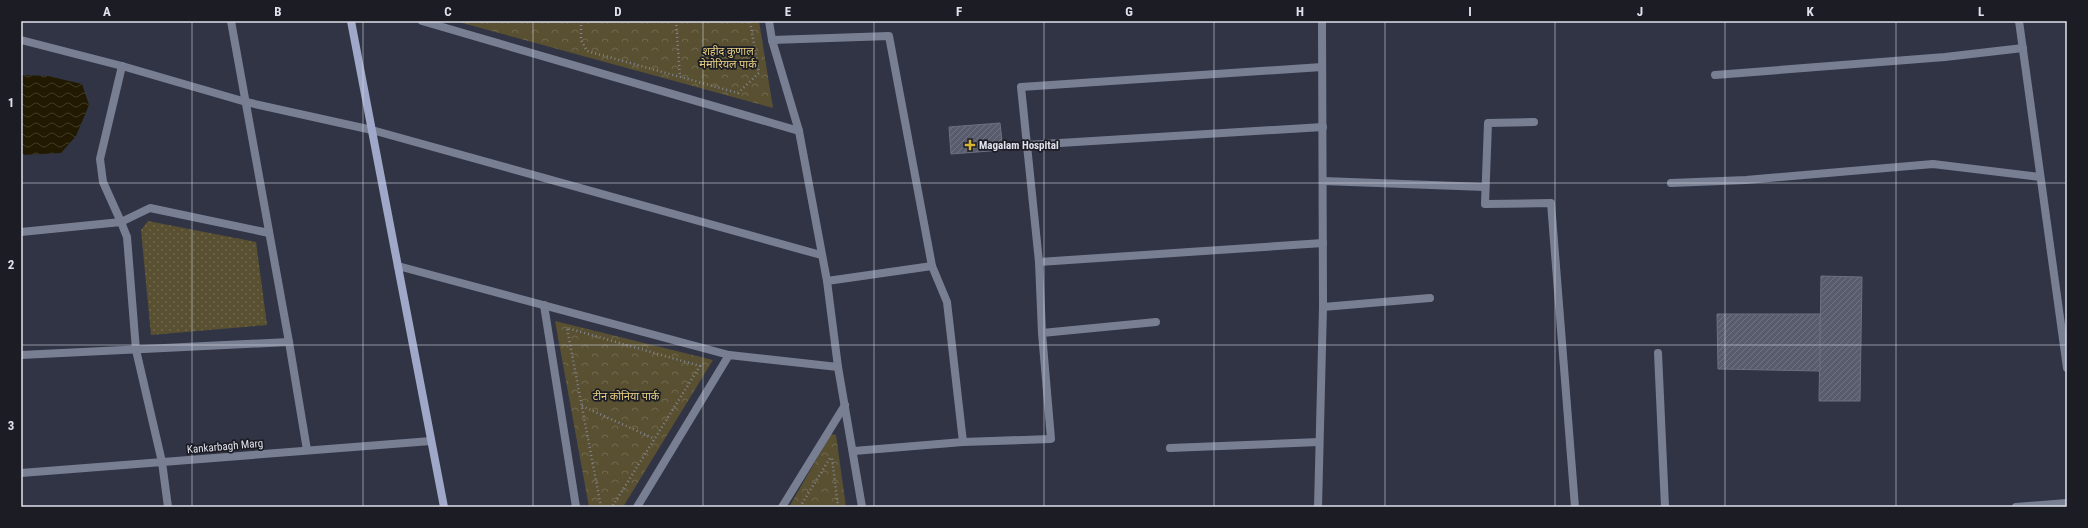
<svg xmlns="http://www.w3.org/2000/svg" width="2088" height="528" viewBox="0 0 2088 528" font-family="'Roboto Condensed','Noto Sans Devanagari',sans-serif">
	<defs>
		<pattern id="grass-dots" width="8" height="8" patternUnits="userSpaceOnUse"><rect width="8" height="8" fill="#595031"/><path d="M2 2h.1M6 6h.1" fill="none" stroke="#70694f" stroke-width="1.8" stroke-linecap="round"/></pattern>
		<pattern id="park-crowns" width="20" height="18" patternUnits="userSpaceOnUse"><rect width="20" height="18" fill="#595031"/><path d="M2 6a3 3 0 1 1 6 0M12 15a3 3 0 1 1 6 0" fill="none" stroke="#70694f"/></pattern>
		<pattern id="water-waves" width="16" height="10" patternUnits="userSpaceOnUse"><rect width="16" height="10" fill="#211a01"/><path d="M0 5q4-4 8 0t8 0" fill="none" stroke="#413b26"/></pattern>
		<pattern id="building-hatch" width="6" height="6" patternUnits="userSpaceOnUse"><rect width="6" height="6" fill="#585c6d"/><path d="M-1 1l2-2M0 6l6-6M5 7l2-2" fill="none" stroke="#707382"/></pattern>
	</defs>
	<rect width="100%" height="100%" fill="#313444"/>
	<polygon fill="url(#grass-dots)" points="148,221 256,242 267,325 151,335 141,230"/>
	<g fill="url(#park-crowns)">
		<polygon points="455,21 759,21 773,108"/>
		<polygon points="555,321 713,360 623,507 589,507"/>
		<polygon points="831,434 836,435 846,507 789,507"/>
	</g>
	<polygon fill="url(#water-waves)" points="21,75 48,76 82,84 89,105 76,136 61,153 21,155"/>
	<g fill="url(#building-hatch)" stroke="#6c7082">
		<polygon points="1000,123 1003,150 951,154 949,127"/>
		<polygon points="1821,276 1862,277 1860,401 1819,401"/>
		<polygon points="1717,314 1820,314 1820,371 1718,369"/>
	</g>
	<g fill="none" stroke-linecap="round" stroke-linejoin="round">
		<g stroke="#838592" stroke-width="2.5" stroke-dasharray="1 3" stroke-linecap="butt">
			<polyline points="581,21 581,40 587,51 738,93 759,73 750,21"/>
			<polyline points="676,21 680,77"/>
			<polyline points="582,406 655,439"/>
			<polyline points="601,507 567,328 700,366 612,507"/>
			<polyline points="800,507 830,458 832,458 838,507"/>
		</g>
		<g stroke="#797f93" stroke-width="8">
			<polyline points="231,21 289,342 307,450"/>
			<polyline points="422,21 799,131"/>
			<polyline points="769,21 772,40 799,131 827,281 838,367 862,507"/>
			<polyline points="2019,21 2067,368"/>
			<polyline points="21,40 122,66 246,102 372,130 821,255"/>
			<polyline points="772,40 889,36 932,266 827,281"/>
			<polyline points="122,66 100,159 103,182 121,222 150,208 269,233"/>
			<polyline points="1715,75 1945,57 2023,48"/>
			<polyline points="1534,122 1488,123 1485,204 1551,203 1575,507"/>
			<polyline points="1027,145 1323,127"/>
			<polyline points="1323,181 1485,187"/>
			<polyline points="1671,183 1746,180 1933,164 2040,177"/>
			<polyline points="21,232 121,222 127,237 136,350 162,462 168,507"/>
			<polyline points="1039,262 1021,87 1322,67"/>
			<polyline points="398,266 729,355"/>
			<polyline points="932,266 947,302 963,442"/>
			<polyline points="544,305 576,507"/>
			<polyline points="1323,307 1430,298"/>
			<polyline points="1042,333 1156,322"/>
			<polyline points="1658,353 1665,507"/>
			<polyline points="21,355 289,342"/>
			<polyline points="1170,448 1319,442"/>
			<polyline points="854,451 963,442 1051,439 1042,333 1039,262 1323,243"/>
			<polyline points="21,473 431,441"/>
			<polyline points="637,507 729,355 838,367"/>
			<polyline points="782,507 845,405"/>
			<polyline points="1318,507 1323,307 1322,21"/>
			<polyline points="2016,507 2067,503"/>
		</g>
		<polyline stroke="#a0a8c9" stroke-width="8" points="351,21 444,507"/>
	</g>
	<path fill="none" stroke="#dfe1eb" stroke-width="1" stroke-opacity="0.55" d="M192 21V507M363 21V507M533 21V507M703 21V507M874 21V507M1044 21V507M1214 21V507M1385 21V507M1555 21V507M1725 21V507M1896 21V507M21 183H2067M21 345H2067"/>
	<path fill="#d7b534" stroke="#1b1c24" stroke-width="1.5" d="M968 139h4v4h4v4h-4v4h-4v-4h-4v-4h4z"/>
	<g text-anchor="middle" stroke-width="3.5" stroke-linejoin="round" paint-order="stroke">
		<g font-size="11" fill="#e7d082" stroke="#1b1c24">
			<text x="728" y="55">शहीद कुणाल<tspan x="728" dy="13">मेमोरियल पार्क</tspan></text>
			<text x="626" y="400">टीन कोनिया पार्क</text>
		</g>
		<g font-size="11" font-weight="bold" fill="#dfe1eb" stroke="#1b1c24" text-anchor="start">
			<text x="979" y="149">Magalam Hospital</text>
		</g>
		<g font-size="11" fill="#dfe1eb" stroke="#1b1c24">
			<text transform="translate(225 446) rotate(-5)" y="4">Kankarbagh Marg</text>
		</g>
	</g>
	<rect width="2088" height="528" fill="none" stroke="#1b1c24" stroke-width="44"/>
	<rect x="22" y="22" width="2044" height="484" fill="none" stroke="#dfe1eb" stroke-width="1.5"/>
	<g font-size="13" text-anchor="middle" font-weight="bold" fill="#dfe1eb">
		<text x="107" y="16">A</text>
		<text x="278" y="16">B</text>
		<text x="448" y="16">C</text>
		<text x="618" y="16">D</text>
		<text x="788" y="16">E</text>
		<text x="959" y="16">F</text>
		<text x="1129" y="16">G</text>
		<text x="1300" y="16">H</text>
		<text x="1470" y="16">I</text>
		<text x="1640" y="16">J</text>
		<text x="1810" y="16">K</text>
		<text x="1981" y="16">L</text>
		<text x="11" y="107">1</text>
		<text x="11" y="269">2</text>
		<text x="11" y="430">3</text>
	</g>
</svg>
